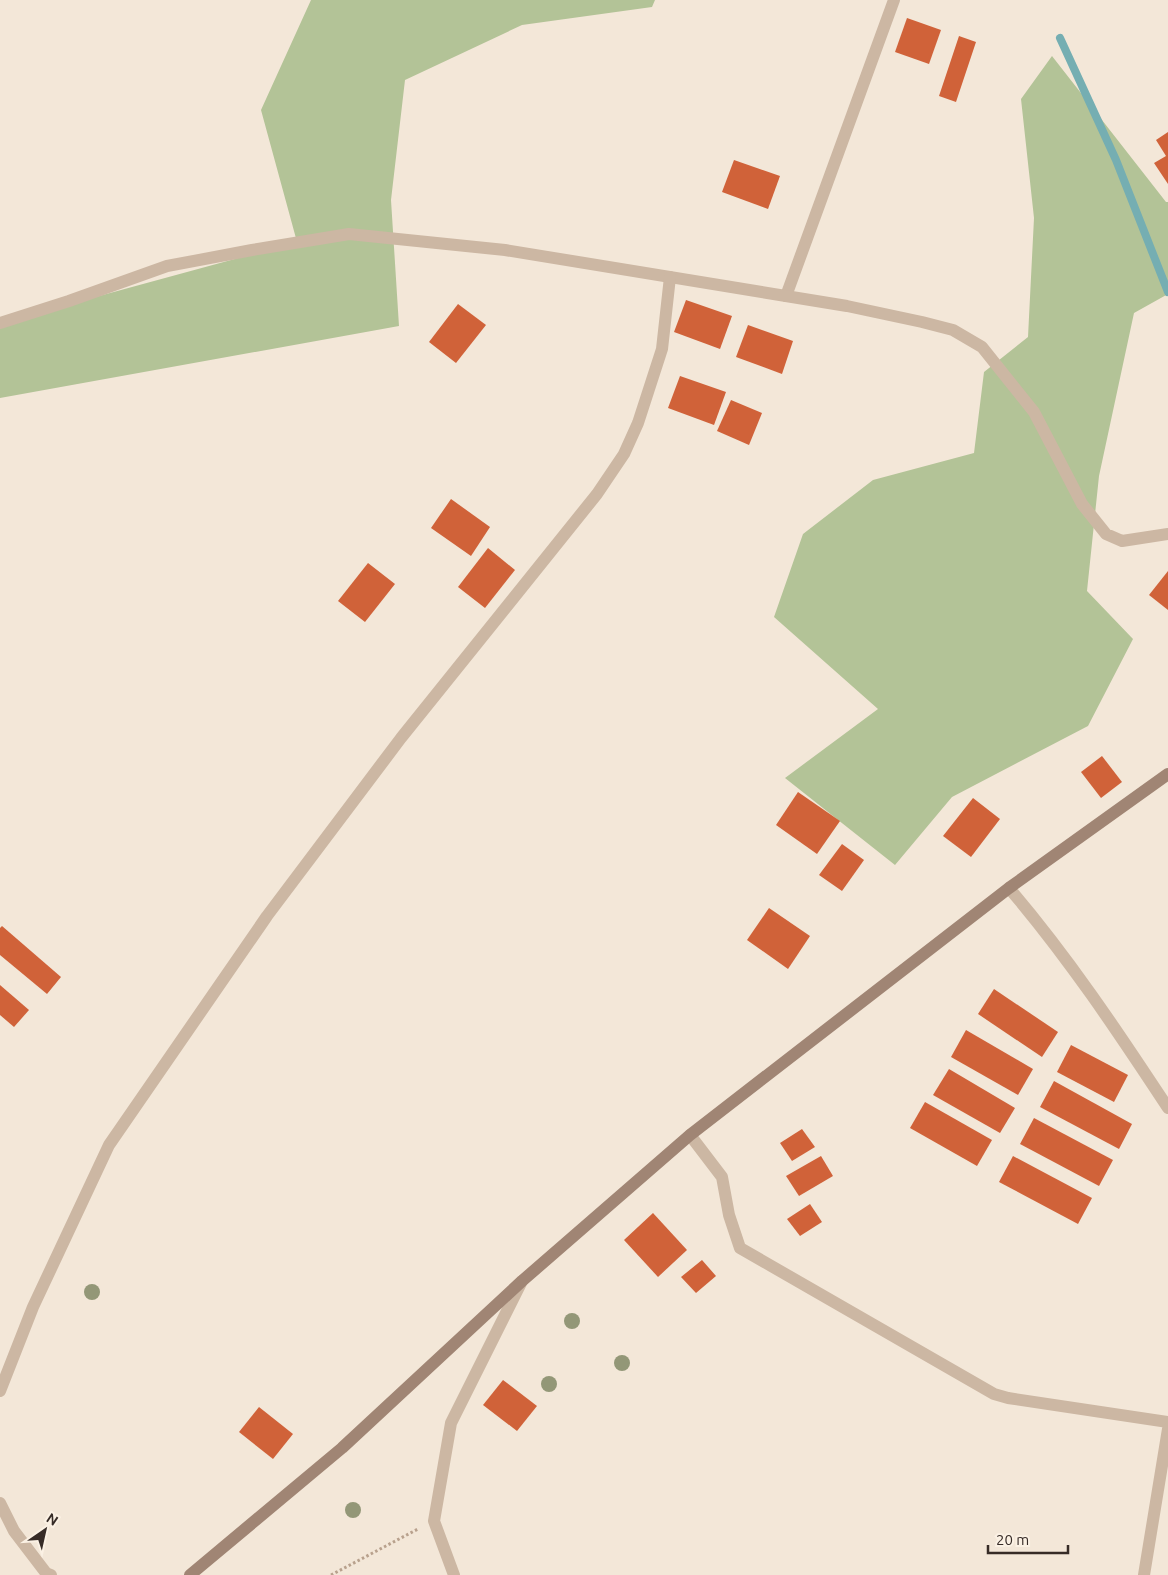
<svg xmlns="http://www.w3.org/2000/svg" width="1168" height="1575" viewBox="0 0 1168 1575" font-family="Ubuntu,sans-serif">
	<rect width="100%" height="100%" fill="#f3e7d8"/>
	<g fill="#b3c397">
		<polygon points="311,0 655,0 652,7 522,25 405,80 391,200 399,326 0,398 0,323 297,242 261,110"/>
		<polygon points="1052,56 1166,202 1168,202 1168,294 1134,313 1099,476 1087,591 1133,639 1088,726 952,797 895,865 785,778 878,709 774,617 803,534 873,480 974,453 984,372 1028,337 1034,218 1021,99"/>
	</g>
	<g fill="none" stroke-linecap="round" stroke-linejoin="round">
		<polyline stroke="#75aeb2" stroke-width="8" points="1060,38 1116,160 1168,292"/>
	</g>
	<g fill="#d06239">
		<polygon points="907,18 941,30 929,64 895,52"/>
		<polygon points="959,36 976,42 956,102 939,96"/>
		<polygon points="1168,132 1168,184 1154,163 1166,156 1156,140"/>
		<polygon points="734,160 780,176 768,209 722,192"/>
		<polygon points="686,300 732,316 720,349 674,332"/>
		<polygon points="458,304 486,325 456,363 429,342"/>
		<polygon points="748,325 793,341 782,374 736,357"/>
		<polygon points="680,376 726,392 714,425 668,408"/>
		<polygon points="731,400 762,413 749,445 717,431"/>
		<polygon points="451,499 490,527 471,556 431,528"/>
		<polygon points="488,548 515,570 485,608 458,587"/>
		<polygon points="368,563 395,584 365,622 338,601"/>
		<polygon points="1168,571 1168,610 1149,595"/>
		<polygon points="1102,756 1122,782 1101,798 1081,772"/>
		<polygon points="798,792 840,821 817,854 776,825"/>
		<polygon points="973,798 1000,819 971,857 943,836"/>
		<polygon points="842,844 864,860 842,891 819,875"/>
		<polygon points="769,908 810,936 788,969 747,940"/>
		<polygon points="2,926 61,977 47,994 0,955 0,928"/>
		<polygon points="0,985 29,1010 14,1027 0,1015"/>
		<polygon points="994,989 1058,1032 1042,1057 978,1014"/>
		<polygon points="966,1030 1033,1069 1018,1095 951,1057"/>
		<polygon points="1071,1045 1128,1075 1114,1102 1057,1072"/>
		<polygon points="949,1069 1015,1108 1000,1133 933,1095"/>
		<polygon points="1054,1081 1132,1124 1119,1149 1040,1107"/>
		<polygon points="925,1102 992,1140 977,1166 910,1128"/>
		<polygon points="1034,1118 1113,1160 1099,1186 1020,1144"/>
		<polygon points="802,1129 815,1147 792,1161 780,1143"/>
		<polygon points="821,1156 833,1176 799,1196 786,1176"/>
		<polygon points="1013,1156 1092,1198 1078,1224 999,1182"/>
		<polygon points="810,1204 822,1222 800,1236 787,1219"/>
		<polygon points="653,1213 687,1250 658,1277 624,1240"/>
		<polygon points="702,1260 716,1276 696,1293 681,1277"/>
		<polygon points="503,1380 537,1406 517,1431 483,1405"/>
		<polygon points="259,1407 293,1434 273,1459 239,1432"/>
	</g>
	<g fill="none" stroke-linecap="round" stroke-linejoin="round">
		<polyline stroke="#b8a18d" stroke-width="3" stroke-dasharray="2.5 2.5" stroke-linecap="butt" points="331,1575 418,1529"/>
		<g stroke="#ccb7a3" stroke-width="12">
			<polyline points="786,296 894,0"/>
			<polyline points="0,323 69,301 167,266 252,250 349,234 505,250 847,306 922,322 953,330 982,347 1034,412 1082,504 1106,534 1122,541 1168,534"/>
			<path d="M1009 888C1068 957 1118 1032 1168 1108"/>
			<polyline points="690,1135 722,1177 729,1215 740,1248 994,1394 1008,1398 1168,1422"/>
			<polyline points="0,1391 33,1307 109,1145 267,916 401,738 597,494 624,454 638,423 662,349 670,277"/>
			<polyline points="0,1503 14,1531 46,1573 51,1575"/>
			<polyline points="454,1575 434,1521 451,1423 522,1281"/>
			<polyline points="1144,1575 1168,1429"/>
		</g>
		<polyline stroke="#a08574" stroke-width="12" points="190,1575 342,1448 522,1281 690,1135 1009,888 1168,774"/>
	</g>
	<g fill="#939777">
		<circle cx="92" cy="1292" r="8"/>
		<circle cx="572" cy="1321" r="8"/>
		<circle cx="622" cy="1363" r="8"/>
		<circle cx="549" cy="1384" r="8"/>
		<circle cx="353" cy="1510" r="8"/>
	</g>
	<g transform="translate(45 1530) rotate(34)" stroke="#fbf1e4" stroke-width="4" paint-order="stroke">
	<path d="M0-4L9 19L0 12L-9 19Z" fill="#362b26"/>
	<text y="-8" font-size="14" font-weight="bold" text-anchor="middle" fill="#362b26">N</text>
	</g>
	<path d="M988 1545v8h80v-8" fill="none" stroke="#362b26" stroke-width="2.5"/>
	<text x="996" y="1545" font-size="15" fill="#362b26" stroke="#fbf1e4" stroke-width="4" paint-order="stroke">20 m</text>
</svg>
